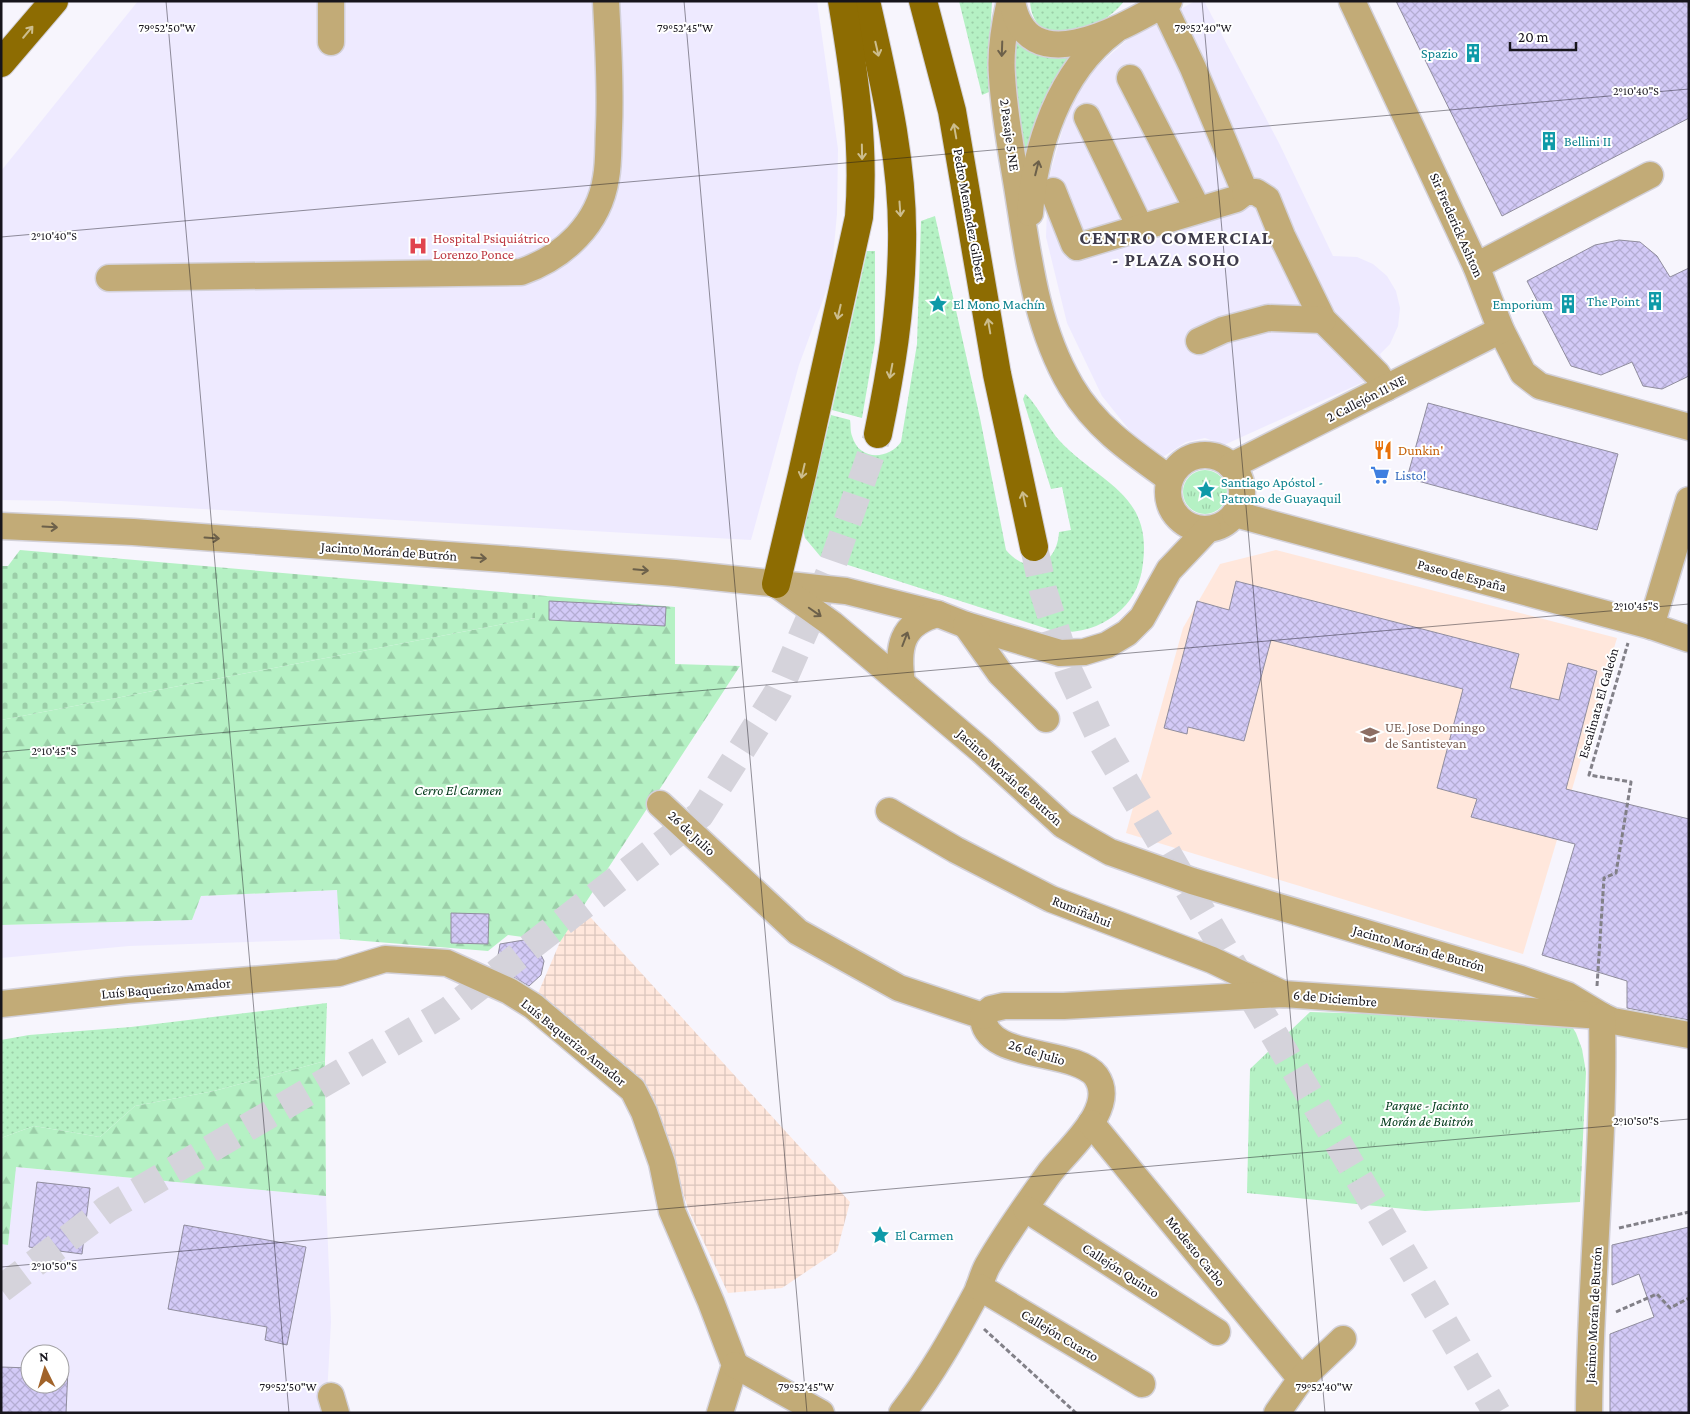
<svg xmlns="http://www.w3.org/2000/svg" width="1690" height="1414" viewBox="0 0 1690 1414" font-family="'Crimson Pro',serif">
	<defs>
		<pattern id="industrial-grid" width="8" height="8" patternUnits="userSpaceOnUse" patternTransform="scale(1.25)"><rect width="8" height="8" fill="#ffe7dc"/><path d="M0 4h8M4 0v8" fill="none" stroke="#dac5bc"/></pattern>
		<pattern id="grass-dots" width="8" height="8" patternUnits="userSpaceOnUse" patternTransform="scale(1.25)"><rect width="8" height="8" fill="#b5f1c4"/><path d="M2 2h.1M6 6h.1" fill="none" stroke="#9bcea8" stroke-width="1.8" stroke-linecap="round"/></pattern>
		<pattern id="forest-firs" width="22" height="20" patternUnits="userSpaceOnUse" patternTransform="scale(1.25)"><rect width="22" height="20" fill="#b5f1c4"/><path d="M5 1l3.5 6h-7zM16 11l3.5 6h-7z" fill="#9bcea8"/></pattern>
		<pattern id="cemetery-stones" width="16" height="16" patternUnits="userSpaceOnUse" patternTransform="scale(1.25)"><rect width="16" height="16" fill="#b5f1c4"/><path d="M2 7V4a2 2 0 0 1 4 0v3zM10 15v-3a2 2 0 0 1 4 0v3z" fill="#9bcea8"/></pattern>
		<pattern id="park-tufts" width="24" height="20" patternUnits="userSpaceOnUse" patternTransform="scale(1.25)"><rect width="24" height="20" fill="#b5f1c4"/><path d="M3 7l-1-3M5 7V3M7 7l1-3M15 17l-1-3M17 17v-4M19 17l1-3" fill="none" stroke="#9bcea8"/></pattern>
		<pattern id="building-cross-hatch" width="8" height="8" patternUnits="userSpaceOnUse" patternTransform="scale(1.25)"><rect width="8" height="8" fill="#d3caf7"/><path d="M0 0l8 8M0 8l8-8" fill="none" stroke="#b4add3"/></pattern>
	</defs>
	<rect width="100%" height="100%" fill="#f7f5fd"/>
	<g fill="#eeeaff" fill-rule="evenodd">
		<polygon points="138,1 817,1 838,149 837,214 831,278 799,365 751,540 61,501 1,500 1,171"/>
		<polygon points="1195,1 1204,1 1280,145 1333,256 1357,257 1373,264 1387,276 1396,291 1400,308 1398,326 1390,344 1380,354 1388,371 1224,445 1205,438 1186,442 1155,462 1102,396 1067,323 1046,237 1048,181 1069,107 1082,80 1129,38"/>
		<polygon points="338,890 340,939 129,946 1,958 1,925 192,920 201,896"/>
		<path d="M15 1167 326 1196 331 1322 326 1413H1V1244H8ZM30 1354H60V1384H30Z"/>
	</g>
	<polygon fill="url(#industrial-grid)" points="582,908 850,1202 837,1251 782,1288 728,1293 689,1211 656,1111 536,998 560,942"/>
	<polygon fill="#ffe7dc" points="1276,550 1617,638 1523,954 1126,833 1183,628 1220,564"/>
	<g fill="url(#grass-dots)">
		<polygon points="959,1 992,1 988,75 989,92 982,95"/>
		<path d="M1030 1H1124C1103 31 1033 56 1030 1Z"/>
		<polygon points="1013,36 1073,55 1027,164 1022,163 1011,94"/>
		<path d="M935 216 980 418 1006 550C1028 576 1057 566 1059 532L1071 530 1062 487 1051 489 1023 399 1025 394C1031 396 1051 431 1058 439 1098 483 1152 492 1143 563 1141 581 1135 597 1121 610 1103 627 1076 636 1051 630L820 556 805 538 803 529 831 415 850 420C851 425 850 431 852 436 859 461 888 460 901 442L917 344 921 221Z"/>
		<polygon points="867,251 875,251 875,342 862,418 832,410"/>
		<polygon points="327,1003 325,1061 214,1091 135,1106 100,1137 34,1126 1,1138 1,1040 29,1035 131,1027"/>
	</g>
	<g fill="url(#forest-firs)">
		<polygon points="535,595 675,607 675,664 740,666 560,942 508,935 488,951 340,939 337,890 201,896 192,920 1,925 1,720 535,618"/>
		<polygon points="325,1061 326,1196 16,1167 8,1245 1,1244 1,1138 34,1126 100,1137 135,1106 214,1091"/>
	</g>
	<polygon fill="url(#cemetery-stones)" points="20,550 535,595 535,618 1,720 1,566 8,566"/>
	<g fill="url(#park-tufts)">
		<circle cx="1205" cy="492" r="22"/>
		<polygon points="1310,1012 1568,1020 1576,1033 1582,1049 1586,1072 1580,1202 1425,1211 1247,1193 1250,1069"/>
	</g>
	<g fill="url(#building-cross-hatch)" stroke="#908d9e">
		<polygon points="1396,1 1689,1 1689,118 1502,216"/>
		<polygon points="1619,240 1640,242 1657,256 1670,277 1689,268 1689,376 1662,389 1643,386 1632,362 1601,375 1571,366 1527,281 1595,245"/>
		<polygon points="1428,403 1618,454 1597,530 1407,478"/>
		<polygon points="1236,581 1519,654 1510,688 1559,700 1568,663 1597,671 1566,789 1689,819 1689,1020 1627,1008 1627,981 1542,955 1575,844 1471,817 1477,799 1437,788 1463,689 1271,640 1244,741 1188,727 1187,734 1164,728 1197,601 1229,610"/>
		<polygon points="549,601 666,607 665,626 549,620"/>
		<polygon points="451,913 489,914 488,944 451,943"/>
		<polygon points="524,940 537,947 544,961 541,975 529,986 496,967 500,944"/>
		<polygon points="37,1182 90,1188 82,1254 29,1247"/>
		<polygon points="184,1225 306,1247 287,1345 265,1340 267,1327 168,1309"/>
		<polygon points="1689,1227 1689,1413 1610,1413 1610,1334 1654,1317 1639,1274 1612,1285 1612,1245"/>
		<polygon points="1,1367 30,1368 30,1384 60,1384 60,1369 68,1369 66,1413 1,1413"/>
	</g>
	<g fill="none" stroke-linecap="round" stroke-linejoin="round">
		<g stroke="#d5d3db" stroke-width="28" stroke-dasharray="28 14" stroke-linecap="butt">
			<polyline points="1034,547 1043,590 1069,672 1103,744 1497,1413"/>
			<polyline points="1,1289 107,1209 449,1010 700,815 778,692 830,572 878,434"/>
		</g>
		<g stroke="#d3d1d9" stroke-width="29">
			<g id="minor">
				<path d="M1010 1C1004 26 1000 51 1002 76 1004 113 1011 150 1017 186 1028 254 1035 325 1071 386 1095 427 1132 452 1170 479"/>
				<path d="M1012 1C1027 86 1128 24 1169 1"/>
				<polyline points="1352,1 1476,266 1501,330 1523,373 1540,386 1689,427"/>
				<polyline points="331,42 331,1"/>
				<polyline points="1130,78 1198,210"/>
				<polyline points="1087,117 1141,229"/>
				<polyline points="1053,191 1074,244 1077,247 1236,199 1245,192 1193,68 1163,5"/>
				<polyline points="1245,192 1256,192 1267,199 1282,236 1323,320 1377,374 1386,388"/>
				<path d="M1030 213C1035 147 1059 72 1114 31"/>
				<polyline points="1476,266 1650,175"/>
				<path d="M109 278 521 272C564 257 599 224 606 178 609 162 608 144 609 128 611 85 608 44 606 1"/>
				<polyline points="1199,341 1223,330 1268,318 1323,320"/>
				<circle cx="1205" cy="492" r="37"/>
				<polyline points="1231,466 1501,330"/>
				<polyline points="1235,514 1651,626 1689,639"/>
				<polyline points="1,526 133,532 516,560 675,573 846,591 938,614 966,625 1060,653 1084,652 1107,645 1127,633 1142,618 1169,570 1208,529"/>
				<polyline points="776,584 832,624 982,751 1063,825 1087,839 1110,852 1192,881 1521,979 1567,995 1602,1016"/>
				<polyline points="966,625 1000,673 1046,719"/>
				<polyline points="1651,626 1689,500"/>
				<path d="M902 683C897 649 900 623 938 614"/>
				<path d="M660 804 798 932 899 988 983 1016C983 1061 1075 1048 1096 1076 1119 1109 1066 1150 1048 1175 1028 1203 1007 1232 989 1263 983 1272 981 1284 976 1294 954 1335 931 1376 902 1413"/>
				<polyline points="889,811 956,850 1051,899 1212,960 1283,994"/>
				<polyline points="1,1004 127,990 339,973 385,959 447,963 509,991 533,1006 633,1090 644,1112 662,1163 672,1211 711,1302 735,1365 720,1413"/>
				<polyline points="983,1016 991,1009 1004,1006 1064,1006 1283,994 1602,1016 1613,1021 1689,1035"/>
				<polyline points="1091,1123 1301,1379"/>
				<polyline points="1026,1209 1217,1332"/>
				<polyline points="979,1287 1142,1384"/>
				<polyline points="735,1365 821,1413"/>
				<polyline points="331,1396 336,1413"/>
				<polyline points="1277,1413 1301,1379 1343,1339"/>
				<path d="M1589 1413C1590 1280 1605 1148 1602 1016"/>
			</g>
		</g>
		<g stroke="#d3d1d9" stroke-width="30">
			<g id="major">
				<path d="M866 1C884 81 904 163 902 245 901 310 891 371 878 434"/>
				<polyline points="923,1 952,111 997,374 1034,547"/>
				<polyline points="1,63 54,1"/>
				<path d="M776 584 802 474 859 217C865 144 854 73 842 1"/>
			</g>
		</g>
		<g stroke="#828088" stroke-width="3" stroke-dasharray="5 2.5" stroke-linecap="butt">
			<polyline points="1597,986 1604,878 1616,873 1631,782 1589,775 1628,643"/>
			<polyline points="1619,1228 1689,1212"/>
			<polyline points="1616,1312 1657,1294 1670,1308 1689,1298"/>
			<polyline points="984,1329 1076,1413"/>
		</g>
		<use href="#minor" stroke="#c2ab77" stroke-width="26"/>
		<use href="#major" stroke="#8d6c02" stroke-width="28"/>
	</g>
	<defs><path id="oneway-shaft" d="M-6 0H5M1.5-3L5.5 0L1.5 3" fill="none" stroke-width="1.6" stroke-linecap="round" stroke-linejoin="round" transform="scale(1.25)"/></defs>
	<g stroke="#ccbd8d">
		<use href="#oneway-shaft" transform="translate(28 32) rotate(-50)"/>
		<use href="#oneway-shaft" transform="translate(877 49) rotate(77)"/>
		<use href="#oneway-shaft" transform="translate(955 131) rotate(-100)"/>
		<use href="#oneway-shaft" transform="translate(862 152) rotate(89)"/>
		<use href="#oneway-shaft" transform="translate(900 209) rotate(86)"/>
		<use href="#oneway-shaft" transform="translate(839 312) rotate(103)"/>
		<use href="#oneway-shaft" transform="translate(989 326) rotate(-100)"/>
		<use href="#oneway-shaft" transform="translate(891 371) rotate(101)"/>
		<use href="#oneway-shaft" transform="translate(803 471) rotate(103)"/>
		<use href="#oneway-shaft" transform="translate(1024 499) rotate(-102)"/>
	</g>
	<g stroke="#6c604a">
		<use href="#oneway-shaft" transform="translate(1002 49) rotate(92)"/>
		<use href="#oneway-shaft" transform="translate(1037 168) rotate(-76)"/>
		<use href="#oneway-shaft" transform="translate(50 527) rotate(3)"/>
		<use href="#oneway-shaft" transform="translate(212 538) rotate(4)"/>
		<use href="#oneway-shaft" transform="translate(479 558) rotate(4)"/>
		<use href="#oneway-shaft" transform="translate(641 570) rotate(5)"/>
		<use href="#oneway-shaft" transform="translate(815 612) rotate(35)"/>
		<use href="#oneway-shaft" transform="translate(905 639) rotate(-69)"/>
	</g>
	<path fill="none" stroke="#17151c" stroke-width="1" stroke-opacity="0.45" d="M166 1 289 1413M684 1 807 1413M1202 1 1325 1413M1 237 1689 89M1 752 1689 604M1 1267 1689 1119"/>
	<defs>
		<g id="building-bare" transform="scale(1.5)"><path d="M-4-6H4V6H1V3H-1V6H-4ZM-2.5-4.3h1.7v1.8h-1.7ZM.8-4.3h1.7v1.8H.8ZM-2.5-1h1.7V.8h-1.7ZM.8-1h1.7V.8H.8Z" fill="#0f9aa8" stroke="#fff" stroke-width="2.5" paint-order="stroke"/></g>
		<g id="hospital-bare" transform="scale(1.5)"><path d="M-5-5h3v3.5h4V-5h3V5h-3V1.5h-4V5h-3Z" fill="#e0444e" stroke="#fff" stroke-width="2.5" paint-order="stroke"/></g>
		<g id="sight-bare" transform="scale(1.5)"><path d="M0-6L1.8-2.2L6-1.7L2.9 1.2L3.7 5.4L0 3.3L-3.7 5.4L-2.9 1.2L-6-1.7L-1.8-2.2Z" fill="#0f9aa8" stroke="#fff" stroke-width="2.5" paint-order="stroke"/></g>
		<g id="restaurant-bare" transform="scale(1.5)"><path d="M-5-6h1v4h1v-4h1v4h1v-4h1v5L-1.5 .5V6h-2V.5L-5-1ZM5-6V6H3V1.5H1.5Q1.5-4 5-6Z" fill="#e8710a" stroke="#fff" stroke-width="2.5" paint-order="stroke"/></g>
		<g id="supermarket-bare" transform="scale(1.5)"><path d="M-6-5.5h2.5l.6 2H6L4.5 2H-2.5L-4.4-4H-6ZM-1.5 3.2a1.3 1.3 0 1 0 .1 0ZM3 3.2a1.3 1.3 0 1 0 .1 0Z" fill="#3f7fe0" stroke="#fff" stroke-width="2.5" paint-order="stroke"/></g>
		<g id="school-bare" transform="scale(1.5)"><path d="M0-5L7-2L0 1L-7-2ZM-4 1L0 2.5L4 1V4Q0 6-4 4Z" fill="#8d6e63" stroke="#fff" stroke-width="2.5" paint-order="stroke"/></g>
	</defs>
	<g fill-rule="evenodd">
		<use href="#building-bare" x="1473" y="53"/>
		<use href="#building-bare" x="1549" y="141"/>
		<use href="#hospital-bare" x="418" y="246"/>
		<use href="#building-bare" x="1655" y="301"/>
		<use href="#sight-bare" x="938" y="304"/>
		<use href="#building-bare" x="1568" y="304"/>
		<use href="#restaurant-bare" x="1383" y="450"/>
		<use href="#supermarket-bare" x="1380" y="475"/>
		<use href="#sight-bare" x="1206" y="490"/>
		<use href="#school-bare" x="1370" y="735"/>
		<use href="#sight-bare" x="880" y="1235"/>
	</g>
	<g text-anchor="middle" stroke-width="4" stroke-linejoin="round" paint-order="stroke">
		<g font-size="14" fill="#0d838f" stroke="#fff" text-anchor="start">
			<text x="1458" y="58" text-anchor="end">Spazio</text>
			<text x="1564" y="146">Bellini II</text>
			<text x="1640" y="306" text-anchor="end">The Point</text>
			<text x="953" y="309">El Mono Machín</text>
			<text x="1553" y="309" text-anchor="end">Emporium</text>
			<text x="1221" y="487">Santiago Apóstol -<tspan x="1221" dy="16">Patrono de Guayaquil</tspan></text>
			<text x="895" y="1240">El Carmen</text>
		</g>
		<g font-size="14" fill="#17151c" stroke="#fff">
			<text transform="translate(1010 135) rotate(82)" y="5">2 Pasaje 5 NE</text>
			<text transform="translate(970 215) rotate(80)" y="5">Pedro Menéndez Gilbert</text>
			<text transform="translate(1457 225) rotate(66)" y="5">Sir Frederick Ashton</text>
			<text transform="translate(1366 398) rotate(-27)" y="5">2 Callejón 11 NE</text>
			<text transform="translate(389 551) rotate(4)" y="5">Jacinto Morán de Butrón</text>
			<text transform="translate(1462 575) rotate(15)" y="5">Paseo de España</text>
			<text transform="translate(1598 703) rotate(-74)" y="5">Escalinata El Galeón</text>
			<text transform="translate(1010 777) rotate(42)" y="5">Jacinto Morán de Butrón</text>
			<text transform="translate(692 833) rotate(43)" y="5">26 de Julio</text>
			<text transform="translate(1082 911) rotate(22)" y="5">Rumiñahui</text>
			<text transform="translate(1419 948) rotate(16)" y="5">Jacinto Morán de Butrón</text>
			<text transform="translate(166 988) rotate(-5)" y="5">Luís Baquerizo Amador</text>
			<text transform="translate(1335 998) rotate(5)" y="5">6 de Diciembre</text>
			<text transform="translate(574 1042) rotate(39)" y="5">Luís Baquerizo Amador</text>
			<text transform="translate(1037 1052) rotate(17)" y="5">26 de Julio</text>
			<text transform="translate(1196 1251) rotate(51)" y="5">Modesto Carbo</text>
			<text transform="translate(1121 1270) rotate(33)" y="5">Callejón Quinto</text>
			<text transform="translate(1593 1315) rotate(-87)" y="5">Jacinto Morán de Butrón</text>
			<text transform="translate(1060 1335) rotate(31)" y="5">Callejón Cuarto</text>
		</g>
		<g font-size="14" fill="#be3a42" stroke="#fff" text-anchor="start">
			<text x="433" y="243">Hospital Psiquiátrico<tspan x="433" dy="16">Lorenzo Ponce</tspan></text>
		</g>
		<g font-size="14" fill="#c56008" stroke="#fff" text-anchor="start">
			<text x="1398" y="455">Dunkin'</text>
		</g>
		<g font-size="14" fill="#366cbe" stroke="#fff" text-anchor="start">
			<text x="1395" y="480">Listo!</text>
		</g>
		<g font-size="14" fill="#785e54" stroke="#fff" text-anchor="start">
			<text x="1385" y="732">UE. Jose Domingo<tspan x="1385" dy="16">de Santistevan</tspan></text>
		</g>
		<g font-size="14" font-style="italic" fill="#003818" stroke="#fff">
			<text x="458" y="795">Cerro El Carmen</text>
			<text x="1427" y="1110">Parque - Jacinto<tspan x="1427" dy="16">Morán de Buitrón</tspan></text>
		</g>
		<g font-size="19" font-weight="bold" letter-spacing="1" fill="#3f3c4b" stroke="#fff">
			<text x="1176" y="244">CENTRO COMERCIAL<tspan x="1176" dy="22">- PLAZA SOHO</tspan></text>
		</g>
	</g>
	<g font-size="12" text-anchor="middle" fill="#17151c" stroke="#fff" stroke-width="4" stroke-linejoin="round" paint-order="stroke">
		<text x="167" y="32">79°52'50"W</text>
		<text x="685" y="32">79°52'45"W</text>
		<text x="1203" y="32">79°52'40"W</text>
		<text x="1636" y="95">2°10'40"S</text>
		<text x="54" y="240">2°10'40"S</text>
		<text x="1636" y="610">2°10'45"S</text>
		<text x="54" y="755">2°10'45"S</text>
		<text x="1636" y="1125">2°10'50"S</text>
		<text x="54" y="1270">2°10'50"S</text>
		<text x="288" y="1391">79°52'50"W</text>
		<text x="806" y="1391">79°52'45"W</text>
		<text x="1324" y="1391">79°52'40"W</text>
	</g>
	<rect width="1690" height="1414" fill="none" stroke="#17151c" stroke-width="5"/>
	<g transform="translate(45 1369) rotate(355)"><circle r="24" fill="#ffffff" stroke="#a2a1a4"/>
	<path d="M0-4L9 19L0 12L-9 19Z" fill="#a16329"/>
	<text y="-8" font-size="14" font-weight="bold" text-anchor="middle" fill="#17151c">N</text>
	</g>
	<path d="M1510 42v8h66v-8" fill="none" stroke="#17151c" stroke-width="2.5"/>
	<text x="1518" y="42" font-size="15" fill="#17151c" stroke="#ffffff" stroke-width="4" paint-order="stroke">20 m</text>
</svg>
